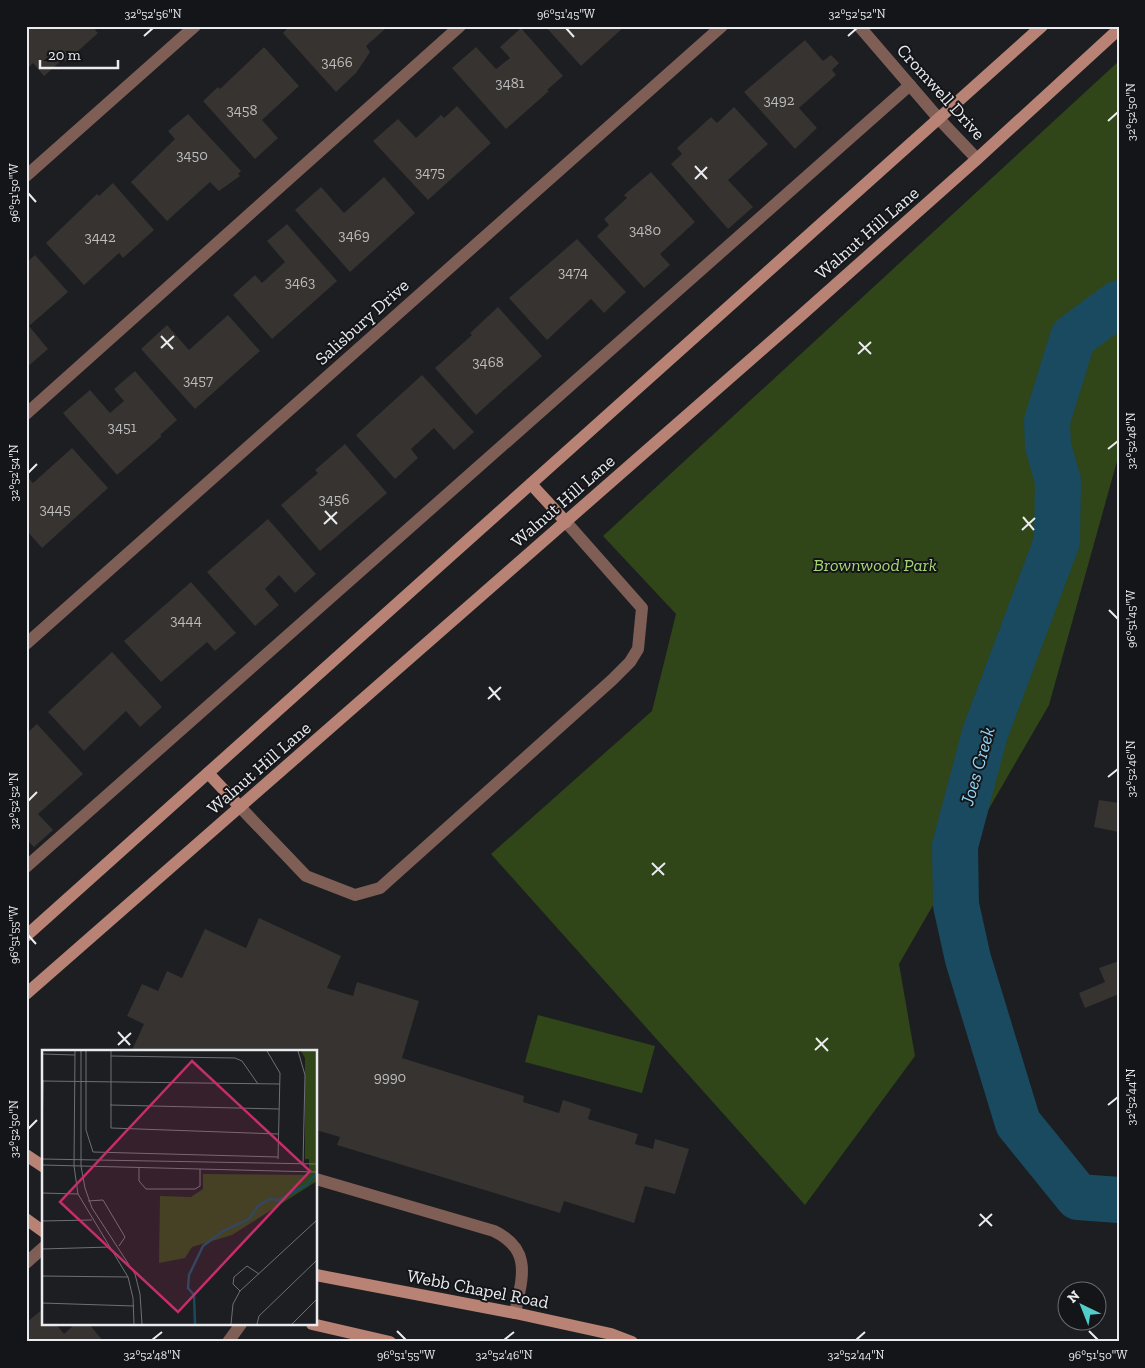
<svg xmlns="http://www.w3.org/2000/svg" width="1145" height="1368" viewBox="0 0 1145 1368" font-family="'Zilla Slab',serif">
	<rect width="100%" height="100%" fill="#1c1e22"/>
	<g fill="#304518">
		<polygon points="1119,61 1119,454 1049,705 899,964 915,1056 805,1205 491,854 652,711 676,614 603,536"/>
		<polygon points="538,1015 655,1046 642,1093 525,1062"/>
	</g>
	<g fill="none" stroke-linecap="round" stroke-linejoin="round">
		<polyline stroke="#1a4a5f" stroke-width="46" points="1119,303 1073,337 1047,421 1048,446 1058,481 1057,541 985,733 955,846 956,905 968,959 1018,1123 1078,1197 1119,1200"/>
	</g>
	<g fill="#363330">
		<polygon points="26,26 100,26 95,30 98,33 66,62 63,59 44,76 33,63 28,68 26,66"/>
		<polygon points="290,26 382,26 385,29 366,46 370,52 356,73 336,92 283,33"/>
		<polygon points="545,26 625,26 581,66"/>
		<polygon points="521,28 563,76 547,90 549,91 506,129 452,68 476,47 496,69 510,58 500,47"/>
		<polygon points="805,40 823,61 831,55 839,63 832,70 836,75 799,108 817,128 795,149 744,92"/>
		<polygon points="264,47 299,86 262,120 278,138 255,159 203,101 218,87 220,89"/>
		<polygon points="457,106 491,143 428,200 373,141 398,119 416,138 441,115 444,118"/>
		<polygon points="734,107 768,144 728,180 753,207 728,229 671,164 682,154 677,148 711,117 717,123"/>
		<polygon points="188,114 241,171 238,174 240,176 219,191 210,182 167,221 131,182 175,139 168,131"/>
		<polygon points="651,172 695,222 660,254 670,265 644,288 597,236 609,225 604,219 627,198 624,195"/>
		<polygon points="384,177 415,213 350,272 295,210 321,187 344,213"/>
		<polygon points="113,183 154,230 123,258 119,253 84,285 46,243 97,194 99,196"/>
		<polygon points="287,224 337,281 272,339 233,295 255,275 262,283 285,262 267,241"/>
		<polygon points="577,239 626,292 604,313 591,299 547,340 509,298"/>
		<polygon points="35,255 68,292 29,326 48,349 26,368 26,263"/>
		<polygon points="498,307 542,356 476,415 435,368 472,335 470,333"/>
		<polygon points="228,315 260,351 195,409 141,349 167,325 189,350"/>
		<polygon points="135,371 177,420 160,435 162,436 117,475 63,413 90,390 110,413 124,401 114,389"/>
		<polygon points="422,375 474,432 454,450 434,428 411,449 418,458 395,479 356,435"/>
		<polygon points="345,444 387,493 320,551 281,505 318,473 315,470"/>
		<polygon points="72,448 108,488 42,548 26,530 26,475 33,483"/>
		<polygon points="268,519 316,574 295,593 279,575 265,589 279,605 255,626 207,572"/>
		<polygon points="191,582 236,633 215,651 207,642 161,682 124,641"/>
		<polygon points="112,652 162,707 140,727 126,711 84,751 48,712"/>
		<polygon points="37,724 83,774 38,814 53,830 34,847 26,839 26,734"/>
		<polygon points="1099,800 1119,803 1119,832 1094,827"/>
		<polygon points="259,918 341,956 327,988 353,996 357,982 419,1001 402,1058 524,1096 523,1102 559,1113 563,1100 591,1109 588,1119 638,1134 635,1144 653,1149 655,1139 689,1149 675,1194 645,1186 634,1223 564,1201 560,1213 337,1145 340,1137 316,1130 316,1052 131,1052 144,1024 127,1016 142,984 158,991 167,971 182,978 205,929 246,948"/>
		<polygon points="1119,961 1119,994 1085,1008 1079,993 1105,982 1099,968"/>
		<polygon points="44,1308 44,1324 56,1324 64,1334 75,1324 89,1324 104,1342 26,1342 26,1323"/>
	</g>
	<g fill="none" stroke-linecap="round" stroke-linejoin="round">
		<g stroke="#7f5e55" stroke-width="12">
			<polyline points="26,414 460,26"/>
			<polyline points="240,807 306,876 355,895 380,888 612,680 630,662 638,649 642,608 566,522"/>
			<polyline points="26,867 910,85"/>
			<path d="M316 1179 494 1231C533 1250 522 1278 515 1313"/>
			<polyline points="26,1263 44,1247"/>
		</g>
		<g stroke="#7f5e55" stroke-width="12">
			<polyline points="26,176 195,26"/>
			<polyline points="26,644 722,26"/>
			<polyline points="228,1342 241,1324"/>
		</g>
		<polyline stroke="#7f5e55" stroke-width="12" points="859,26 939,119 977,159"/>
		<g stroke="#b88274" stroke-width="12">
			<polyline points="531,484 566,522"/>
			<polyline points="208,773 240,807"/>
			<polyline points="26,936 1042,26"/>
			<polyline points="26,994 797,319 977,159 1119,29"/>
			<polyline points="26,1155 44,1167"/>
			<polyline points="26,1219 44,1232"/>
			<polyline points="316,1275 515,1313 611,1334 632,1342"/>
			<polyline points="312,1324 390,1342"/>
		</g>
	</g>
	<path fill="none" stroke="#eaebee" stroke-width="2" d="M566 28 574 37M144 36 153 28M848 36 857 28M1108 121 1118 112M695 166 707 179M695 179 707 167M28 193 36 202M161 336 173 349M859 342 871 354M161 348 174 336M858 354 871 342M1108 449 1118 441M28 473 37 464M325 511 337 524M1023 517 1034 530M324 524 337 512M1022 530 1035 518M1109 610 1118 619M489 687 500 700M488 699 501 687M1108 777 1118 769M28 801 37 792M652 863 664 875M652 875 665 863M28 935 36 944M118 1032 130 1045M816 1038 828 1051M118 1045 131 1033M815 1050 828 1038M1108 1105 1118 1097M28 1129 37 1120M980 1214 992 1226M979 1226 992 1214M397 1331 406 1340M1089 1331 1098 1340M152 1340 162 1332M504 1340 514 1332M856 1340 865 1332"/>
	<g text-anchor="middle" stroke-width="4" stroke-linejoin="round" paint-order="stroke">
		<g font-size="15" fill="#bdbdbe">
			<text x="337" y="67">3466</text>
			<text x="510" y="88">3481</text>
			<text x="779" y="105">3492</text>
			<text x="242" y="115">3458</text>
			<text x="192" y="160">3450</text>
			<text x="430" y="177">3475</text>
			<text x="645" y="235">3480</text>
			<text x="354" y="240">3469</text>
			<text x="100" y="242">3442</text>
			<text x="573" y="277">3474</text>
			<text x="300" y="287">3463</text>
			<text x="488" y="367">3468</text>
			<text x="198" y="385">3457</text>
			<text x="122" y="432">3451</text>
			<text x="334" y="504">3456</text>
			<text x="55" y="514">3445</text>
			<text x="186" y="625">3444</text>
			<text x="390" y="1082">9990</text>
		</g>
		<g font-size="18" fill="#eaebee" stroke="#131518">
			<text transform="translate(941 92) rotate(48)" y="6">Cromwell Drive</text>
			<text transform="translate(867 233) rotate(-41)" y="6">Walnut Hill Lane</text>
			<text transform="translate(362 322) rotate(-42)" y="6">Salisbury Drive</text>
			<text transform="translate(563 501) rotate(-41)" y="6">Walnut Hill Lane</text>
			<text transform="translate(259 768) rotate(-41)" y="6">Walnut Hill Lane</text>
			<text transform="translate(478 1289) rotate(11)" y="6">Webb Chapel Road</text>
		</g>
		<g font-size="18" font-style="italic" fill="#a7d576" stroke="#131518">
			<text x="875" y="571">Brownwood Park</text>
		</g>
		<g font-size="19" font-style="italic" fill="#94d5f6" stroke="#131518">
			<text transform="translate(977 766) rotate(-74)" y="7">Joes Creek</text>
		</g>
	</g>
	<g transform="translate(42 1050)">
		<rect width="275" height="275" fill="#1c1e22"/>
		<path d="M259 1H275V131L190 185 150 197 143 208 117 213 118 146 149 147 161 139V124L267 125V109H263V8Z" fill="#304518"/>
		<path fill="none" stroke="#1a4a5f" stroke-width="2.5" d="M153 274 152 245 146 238 147 225 161 196 181 181 207 169 217 155 228 149 237 150 264 135 275 123"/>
		<path fill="none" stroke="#6e7074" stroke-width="1" d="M33 1 32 116 36 144 86 227 91 248 92 274M39 1V116L43 138 50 158 93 224 98 244 100 274M44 1V80L51 102 236 107M69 1V78L236 84M225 1 238 23 236 109M256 1 263 25 261 114M0 4 33 5M69 6 193 8 200 11 216 34M0 31 238 34M68 55 237 59M0 92 1 30M0 109 275 114M0 115 275 122M97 117V131L104 139H153L158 136V119M0 143 36 144M46 151 61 150 83 187 77 196M0 171 50 170M0 199 68 197M0 226 86 227M198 241 191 234 192 227 205 216 217 224M0 253 92 256M189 274 191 254 198 241 275 170M215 274 217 266 275 210M250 274 275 249"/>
		<path fill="#c62d6a" fill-opacity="0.15" stroke="#c62d6a" stroke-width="2.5" d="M150 11 268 121 136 262 18 152Z"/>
		<rect width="275" height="275" fill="none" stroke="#eaebee" stroke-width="2.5"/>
	</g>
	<rect width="1145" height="1368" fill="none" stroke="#131518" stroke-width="55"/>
	<g transform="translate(1082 1306) rotate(317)"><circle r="24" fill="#131518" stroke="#696b6e"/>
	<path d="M0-4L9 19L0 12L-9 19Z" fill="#53cdc9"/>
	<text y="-8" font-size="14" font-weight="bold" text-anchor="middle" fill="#eaebee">N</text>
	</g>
	<path d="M40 60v8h78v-8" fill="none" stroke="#eaebee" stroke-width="2.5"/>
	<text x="48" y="60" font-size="15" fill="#eaebee" stroke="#131518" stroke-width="4" paint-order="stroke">20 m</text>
	<rect x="28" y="28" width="1090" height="1312" fill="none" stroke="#eaebee" stroke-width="2"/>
	<g font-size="12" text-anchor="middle" fill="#eaebee">
		<text x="153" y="18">32°52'56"N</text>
		<text x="566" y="18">96°51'45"W</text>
		<text x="857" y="18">32°52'52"N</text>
		<text transform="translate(1131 112) rotate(-90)" y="4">32°52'50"N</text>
		<text transform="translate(14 193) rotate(-90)" y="4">96°51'50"W</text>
		<text transform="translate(1131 441) rotate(-90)" y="4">32°52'48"N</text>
		<text transform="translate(14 473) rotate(-90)" y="4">32°52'54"N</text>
		<text transform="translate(1131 619) rotate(-90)" y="4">96°51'45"W</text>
		<text transform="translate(1131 769) rotate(-90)" y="4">32°52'46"N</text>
		<text transform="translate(14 801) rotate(-90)" y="4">32°52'52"N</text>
		<text transform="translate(14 935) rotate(-90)" y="4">96°51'55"W</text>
		<text transform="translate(1131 1097) rotate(-90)" y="4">32°52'44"N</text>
		<text transform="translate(14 1129) rotate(-90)" y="4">32°52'50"N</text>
		<text x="152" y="1359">32°52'48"N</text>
		<text x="406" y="1359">96°51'55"W</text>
		<text x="504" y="1359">32°52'46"N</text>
		<text x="856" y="1359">32°52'44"N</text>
		<text x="1098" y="1359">96°51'50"W</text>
	</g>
</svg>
